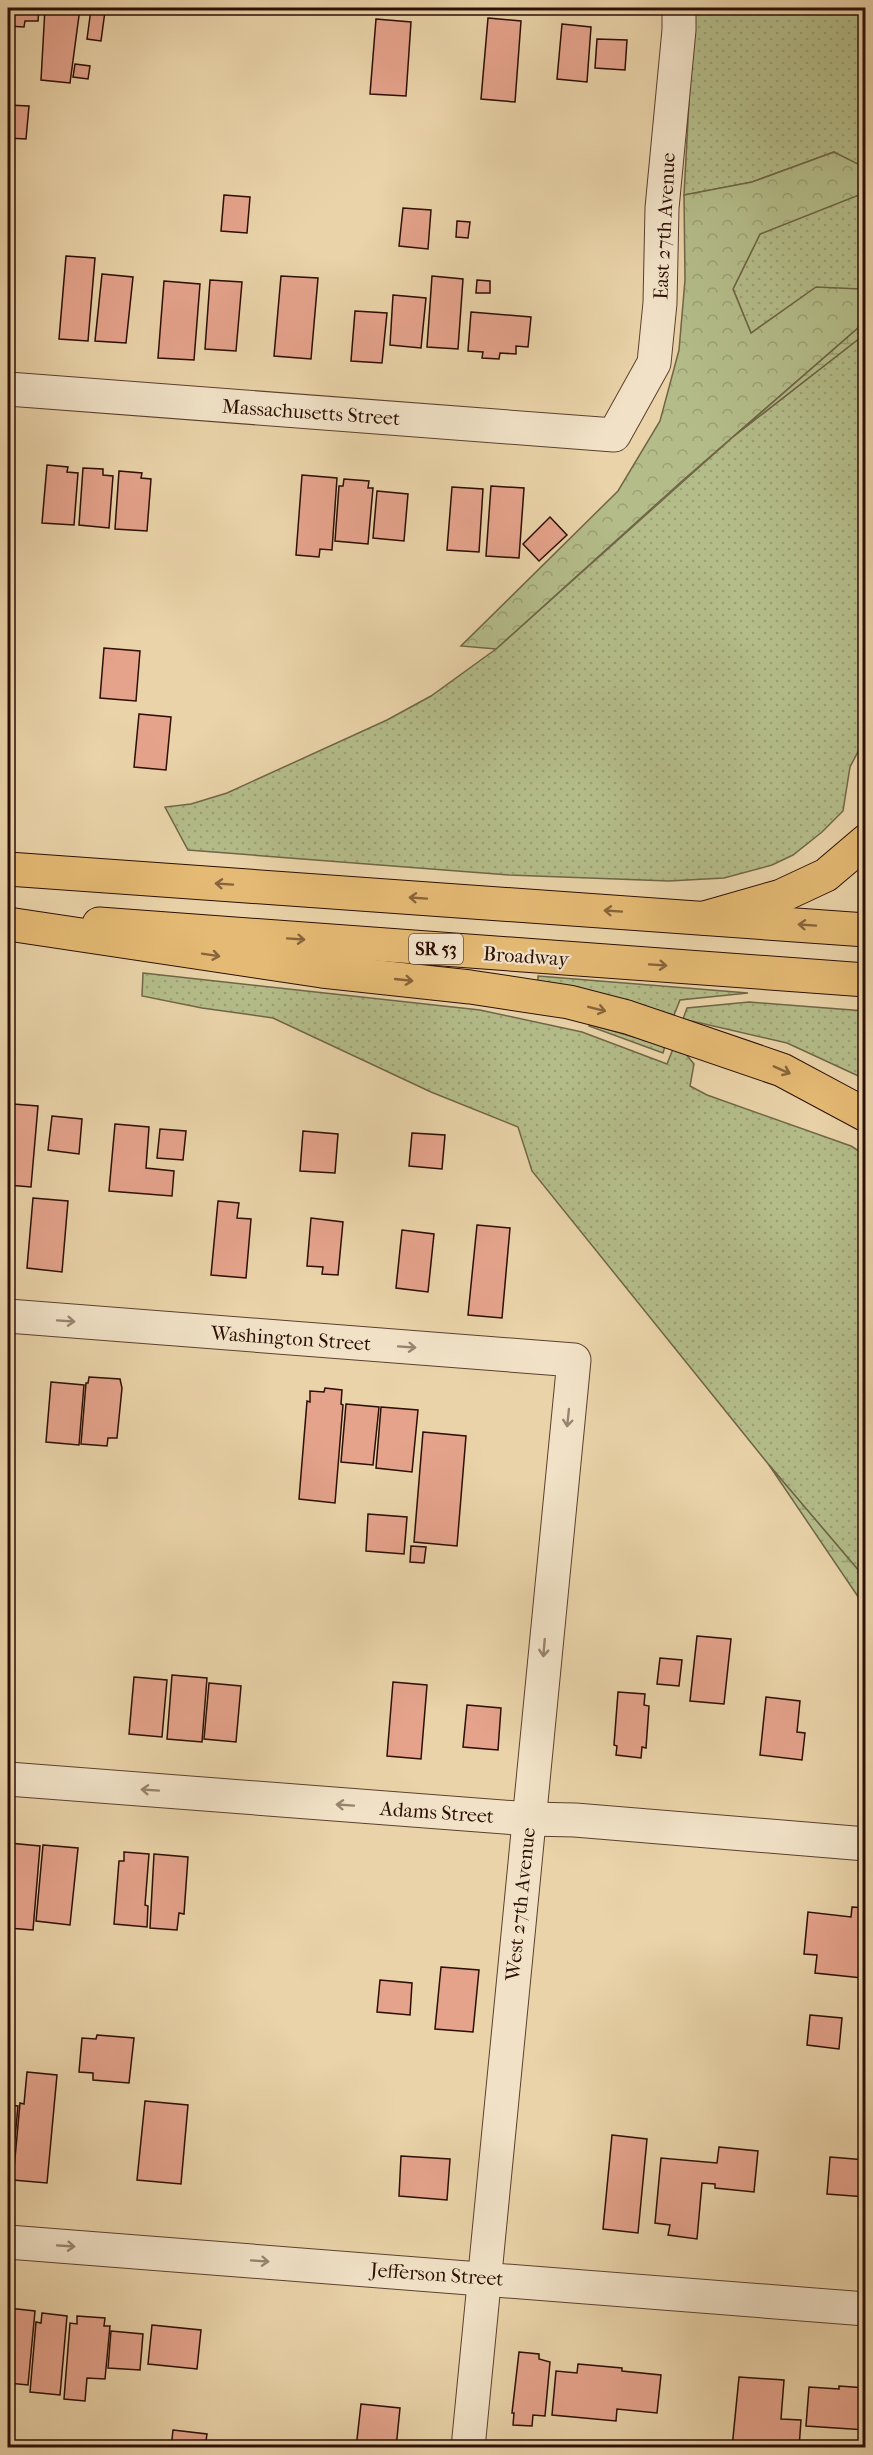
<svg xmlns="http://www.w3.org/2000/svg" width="873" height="2455" viewBox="0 0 873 2455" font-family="'IM FELL French Canon',serif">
	<defs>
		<pattern id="grass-dots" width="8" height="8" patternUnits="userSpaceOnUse" patternTransform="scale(1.5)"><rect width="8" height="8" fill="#b4bd8a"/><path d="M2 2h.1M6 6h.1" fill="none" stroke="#9ba175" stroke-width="1.8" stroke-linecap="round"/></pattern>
		<pattern id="forest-crowns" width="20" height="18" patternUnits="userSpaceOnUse" patternTransform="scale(1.5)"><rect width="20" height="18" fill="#b4bd8a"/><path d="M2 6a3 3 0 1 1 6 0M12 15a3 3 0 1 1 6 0" fill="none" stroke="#9ba175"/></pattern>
		<pattern id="wetland-marsh" width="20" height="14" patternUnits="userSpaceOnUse" patternTransform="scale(1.5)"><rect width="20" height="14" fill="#b4bd8a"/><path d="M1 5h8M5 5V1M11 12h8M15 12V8" fill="none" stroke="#9ba175"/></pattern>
	</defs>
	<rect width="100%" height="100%" fill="#ead3a9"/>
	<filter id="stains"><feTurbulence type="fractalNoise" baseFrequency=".00333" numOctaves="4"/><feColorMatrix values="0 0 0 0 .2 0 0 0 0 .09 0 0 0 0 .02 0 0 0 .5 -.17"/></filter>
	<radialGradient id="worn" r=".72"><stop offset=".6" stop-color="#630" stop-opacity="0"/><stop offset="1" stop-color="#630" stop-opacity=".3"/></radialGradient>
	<g fill="url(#grass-dots)" stroke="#706647" stroke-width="1.5">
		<polygon points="694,8 865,8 865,285 860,289 816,288 751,333 733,289 760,234 863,193 834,152 752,182 684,195"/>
		<polygon points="865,334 865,738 850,767 843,811 822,832 793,855 772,865 724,878 669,881 509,875 188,850 165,807 191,804 227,793 387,720 431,696 496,649 734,436"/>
		<polygon points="143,973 480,1010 582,1032 667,1064 673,1049 685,1053 694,1064 690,1086 707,1095 851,1146 865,1155 865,1578 769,1465 532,1171 518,1127 431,1092 273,1018 202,1008 142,996"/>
		<polygon points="538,976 748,993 680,1000 674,1015 618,999 538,981"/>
		<polygon points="749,1002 865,1011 865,1079 787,1043 683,1019 687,1008"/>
		<polygon points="589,1024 665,1046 663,1053 589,1026"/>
	</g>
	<polygon fill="url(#forest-crowns)" stroke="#706647" stroke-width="1.5" points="834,152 860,165 864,193 760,234 733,289 751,333 816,287 860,289 865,285 865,322 682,481 496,649 461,646 618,491 660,421 679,350 685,280 684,195 752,182"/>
	<g fill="url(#wetland-marsh)" stroke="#706647" stroke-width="1.5">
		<polygon points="865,322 865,334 734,436"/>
		<polygon points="769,1465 865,1578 865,1607"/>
	</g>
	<g fill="#e5a38c" stroke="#2c0e04" stroke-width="1.5">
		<polygon points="8,8 39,8 38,21 25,21 24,27 8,26"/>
		<polygon points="45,8 80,8 70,83 41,80"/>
		<polygon points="91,9 105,11 101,41 87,39"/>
		<polygon points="488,18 521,21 515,102 481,99"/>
		<polygon points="376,19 411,22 406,96 370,94"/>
		<polygon points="562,24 591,27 587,82 557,79"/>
		<polygon points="597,39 627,40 625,70 595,68"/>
		<polygon points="75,64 90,66 88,79 73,77"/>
		<polygon points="8,105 29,106 26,139 8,138"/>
		<polygon points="224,195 250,197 247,233 221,231"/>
		<polygon points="403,208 431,210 428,249 399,246"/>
		<polygon points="457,221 470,222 468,238 456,237"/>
		<polygon points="66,256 95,258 88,341 59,339"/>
		<polygon points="102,274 133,277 126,343 95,341"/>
		<polygon points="281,276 318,278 311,359 274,356"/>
		<polygon points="432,276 463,279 458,349 427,347"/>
		<polygon points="210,280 242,282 236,351 205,349"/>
		<polygon points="477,280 490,281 490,293 476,293"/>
		<polygon points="164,281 200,284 194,360 158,358"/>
		<polygon points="393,295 426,298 421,348 390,345"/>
		<polygon points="355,311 387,313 382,363 351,361"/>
		<polygon points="471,312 531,317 528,347 516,346 516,354 500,353 499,359 482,358 483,352 468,351"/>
		<polygon points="47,465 68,467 67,472 78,473 74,525 42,523"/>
		<polygon points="83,468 103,469 103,475 113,476 109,528 79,525"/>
		<polygon points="119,471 142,473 141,478 151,479 147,531 115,529"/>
		<polygon points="302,475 337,478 332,550 320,549 319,557 296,555"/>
		<polygon points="344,479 369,481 368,488 373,488 368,544 335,541 339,486 343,486"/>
		<polygon points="491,486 524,488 519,558 486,556"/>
		<polygon points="452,487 483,489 479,552 447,550"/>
		<polygon points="377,491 408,494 404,541 373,538"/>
		<polygon points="550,517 567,535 539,561 523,544"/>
		<polygon points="104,648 140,651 136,701 100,698"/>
		<polygon points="139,714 171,717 166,770 134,767"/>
		<polygon points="13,1104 38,1106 31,1187 8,1185 8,1110 13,1111"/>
		<polygon points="52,1116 82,1119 79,1154 48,1150"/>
		<polygon points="115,1124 149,1127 146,1168 174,1171 172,1196 109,1191"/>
		<polygon points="160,1129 186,1131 183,1160 157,1158"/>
		<polygon points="303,1131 338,1134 335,1173 300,1171"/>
		<polygon points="412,1133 445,1135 442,1169 409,1166"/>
		<polygon points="33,1198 68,1201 62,1272 27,1268"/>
		<polygon points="218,1201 239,1203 237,1218 251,1219 246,1278 211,1275"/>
		<polygon points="311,1218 343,1222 338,1275 322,1274 323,1267 307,1266"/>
		<polygon points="477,1225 510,1228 502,1318 468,1315"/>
		<polygon points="402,1230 434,1234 428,1292 396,1288"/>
		<polygon points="89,1377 120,1379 122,1388 117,1438 108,1438 107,1446 81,1444 86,1383 88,1383"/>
		<polygon points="51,1382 84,1385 79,1445 46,1442"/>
		<polygon points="325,1388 342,1390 341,1404 343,1405 335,1503 299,1499 307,1401 310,1402 310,1391 324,1392"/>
		<polygon points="346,1404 379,1407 373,1465 341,1462"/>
		<polygon points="381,1407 418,1410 412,1472 376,1468"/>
		<polygon points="423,1432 466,1436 457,1546 414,1542"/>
		<polygon points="368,1514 407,1517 404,1554 366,1551"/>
		<polygon points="411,1546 426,1547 424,1563 410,1562"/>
		<polygon points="697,1636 731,1639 724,1704 690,1701"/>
		<polygon points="660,1658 682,1660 679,1686 657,1684"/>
		<polygon points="172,1675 207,1678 202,1742 167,1739"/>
		<polygon points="134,1677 167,1680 162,1737 129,1734"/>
		<polygon points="393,1682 427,1685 421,1759 387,1756"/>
		<polygon points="209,1683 241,1686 236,1742 204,1739"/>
		<polygon points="618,1692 645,1694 644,1705 649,1706 646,1748 642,1747 641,1758 616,1755 617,1746 614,1745"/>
		<polygon points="766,1697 800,1701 797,1732 805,1733 802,1760 760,1755"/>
		<polygon points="467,1705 501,1708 498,1750 463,1747"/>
		<polygon points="9,1843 40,1846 33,1930 8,1928"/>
		<polygon points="43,1845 78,1848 70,1925 36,1921"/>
		<polygon points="124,1852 149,1854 145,1905 148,1906 147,1927 114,1924 119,1861 124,1861"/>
		<polygon points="154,1854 188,1857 184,1914 179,1913 177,1930 150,1928"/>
		<polygon points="852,1907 866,1908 866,1948 862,1978 815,1973 817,1955 804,1954 808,1912 851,1917"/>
		<polygon points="441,1967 479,1970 473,2032 435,2029"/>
		<polygon points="380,1980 412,1983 410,2015 377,2012"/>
		<polygon points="810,2015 842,2018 839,2049 807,2045"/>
		<polygon points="97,2035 134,2038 129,2083 93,2080 93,2073 79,2072 82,2038 96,2039"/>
		<polygon points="27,2072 57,2075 47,2183 13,2180 20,2103 24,2104"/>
		<polygon points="145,2101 188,2105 181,2184 137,2180"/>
		<polygon points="8,2105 18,2106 11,2181 8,2181"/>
		<polygon points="612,2135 647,2139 638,2233 603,2229"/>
		<polygon points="719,2147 758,2151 754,2192 715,2188 715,2184 702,2183 697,2239 668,2235 670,2225 655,2223 661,2158 717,2163"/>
		<polygon points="401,2156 450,2159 447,2200 399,2196"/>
		<polygon points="830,2157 866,2160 866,2197 827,2194"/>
		<polygon points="8,2308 35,2311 28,2385 8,2383"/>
		<polygon points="42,2313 67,2316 60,2395 30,2392 36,2322 41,2323"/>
		<polygon points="77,2316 105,2318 104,2326 110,2326 105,2379 87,2378 85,2401 64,2399 70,2323 77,2324"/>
		<polygon points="152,2325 201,2330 197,2369 148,2364"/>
		<polygon points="111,2331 143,2334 140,2370 108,2368"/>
		<polygon points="519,2352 539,2354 539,2359 550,2362 545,2416 533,2415 532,2426 513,2425 514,2413 512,2413"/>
		<polygon points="578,2364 622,2368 622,2371 661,2375 657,2413 617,2409 616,2421 552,2415 556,2371 577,2373"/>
		<polygon points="739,2377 784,2380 781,2419 801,2420 799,2448 732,2448"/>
		<polygon points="839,2386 866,2388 866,2430 806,2426 809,2387 839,2389"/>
		<polygon points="361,2404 400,2408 396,2448 356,2448"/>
		<polygon points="173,2430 207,2434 205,2448 171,2448"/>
	</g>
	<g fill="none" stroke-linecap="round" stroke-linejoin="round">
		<g stroke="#5c3f2d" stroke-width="35">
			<g id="minor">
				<polyline points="8,389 614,435 654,363 660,303 662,208 679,30 679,8"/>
				<polyline points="8,1316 574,1360 468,2448"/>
				<polyline points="8,1779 529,1819 575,1820 866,1844"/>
				<polyline points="8,2242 866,2309"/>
			</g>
		</g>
		<g stroke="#2c0e04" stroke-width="35">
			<g id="major">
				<polyline points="8,869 866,930"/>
				<polyline points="99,924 866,980"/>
			</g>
		</g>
		<g stroke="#2c0e04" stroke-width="35">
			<g id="highway">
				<polyline points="704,918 781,896 826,875 866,841"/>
				<polyline points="8,924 322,971 470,987 569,1002 627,1017 782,1070 866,1115"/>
			</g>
		</g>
		<use href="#minor" stroke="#f1e2c7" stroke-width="33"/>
		<use href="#major" stroke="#e5ba74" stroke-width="33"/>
		<use href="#highway" stroke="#e5ba74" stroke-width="33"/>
	</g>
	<defs><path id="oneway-shaft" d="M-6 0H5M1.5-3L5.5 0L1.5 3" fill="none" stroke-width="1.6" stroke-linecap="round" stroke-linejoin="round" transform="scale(1.5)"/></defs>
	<g stroke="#88643c">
		<use href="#oneway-shaft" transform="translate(224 884) rotate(-176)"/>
		<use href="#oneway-shaft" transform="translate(418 898) rotate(-176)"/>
		<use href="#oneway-shaft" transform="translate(613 911) rotate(-176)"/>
		<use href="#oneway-shaft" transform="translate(807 925) rotate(-176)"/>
		<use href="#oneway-shaft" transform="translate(296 939) rotate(4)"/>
		<use href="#oneway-shaft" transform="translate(211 955) rotate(9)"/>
		<use href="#oneway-shaft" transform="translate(658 965) rotate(4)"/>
		<use href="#oneway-shaft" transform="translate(404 980) rotate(6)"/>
		<use href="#oneway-shaft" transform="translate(597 1009) rotate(14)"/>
		<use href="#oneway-shaft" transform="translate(782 1070) rotate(24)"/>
	</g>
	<g stroke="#98836f">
		<use href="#oneway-shaft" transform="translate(66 1321) rotate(4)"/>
		<use href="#oneway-shaft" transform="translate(407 1347) rotate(4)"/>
		<use href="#oneway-shaft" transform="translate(568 1418) rotate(96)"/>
		<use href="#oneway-shaft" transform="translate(544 1648) rotate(95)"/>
		<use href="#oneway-shaft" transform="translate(150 1790) rotate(-176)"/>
		<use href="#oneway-shaft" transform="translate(345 1805) rotate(-176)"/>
		<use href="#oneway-shaft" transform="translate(66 2246) rotate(4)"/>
		<use href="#oneway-shaft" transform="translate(260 2261) rotate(4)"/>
	</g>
	<g text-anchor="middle" stroke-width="4.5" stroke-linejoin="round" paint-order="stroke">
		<rect fill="#f1e2c7" stroke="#674e3e" stroke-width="1.5" x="409" y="934" width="54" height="30" rx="4.5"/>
		<g font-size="18" font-weight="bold" fill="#2c0e04">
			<text x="436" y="955">SR 53</text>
		</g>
		<g font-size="20" fill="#2c0e04" stroke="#f1e2c7">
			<text transform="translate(664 226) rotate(-87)" y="7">East 27th Avenue</text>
			<text transform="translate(311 412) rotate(4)" y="7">Massachusetts Street</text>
			<text transform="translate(526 956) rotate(4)" y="7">Broadway</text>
			<text transform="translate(291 1338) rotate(4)" y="7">Washington Street</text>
			<text transform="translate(437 1812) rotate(4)" y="7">Adams Street</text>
			<text transform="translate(520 1904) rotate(-84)" y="7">West 27th Avenue</text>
			<text transform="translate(437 2274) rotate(4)" y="7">Jefferson Street</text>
		</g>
	</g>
	<rect width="873" height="2455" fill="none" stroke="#ead3a9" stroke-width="30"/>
	<rect x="9" y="9" width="855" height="2437" fill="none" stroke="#2c0e04" stroke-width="3"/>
	<rect x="15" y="15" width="843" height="2425" fill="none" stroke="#2c0e04" stroke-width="1.5"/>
	<rect width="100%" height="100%" filter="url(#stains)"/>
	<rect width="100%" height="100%" fill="url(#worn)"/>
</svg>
